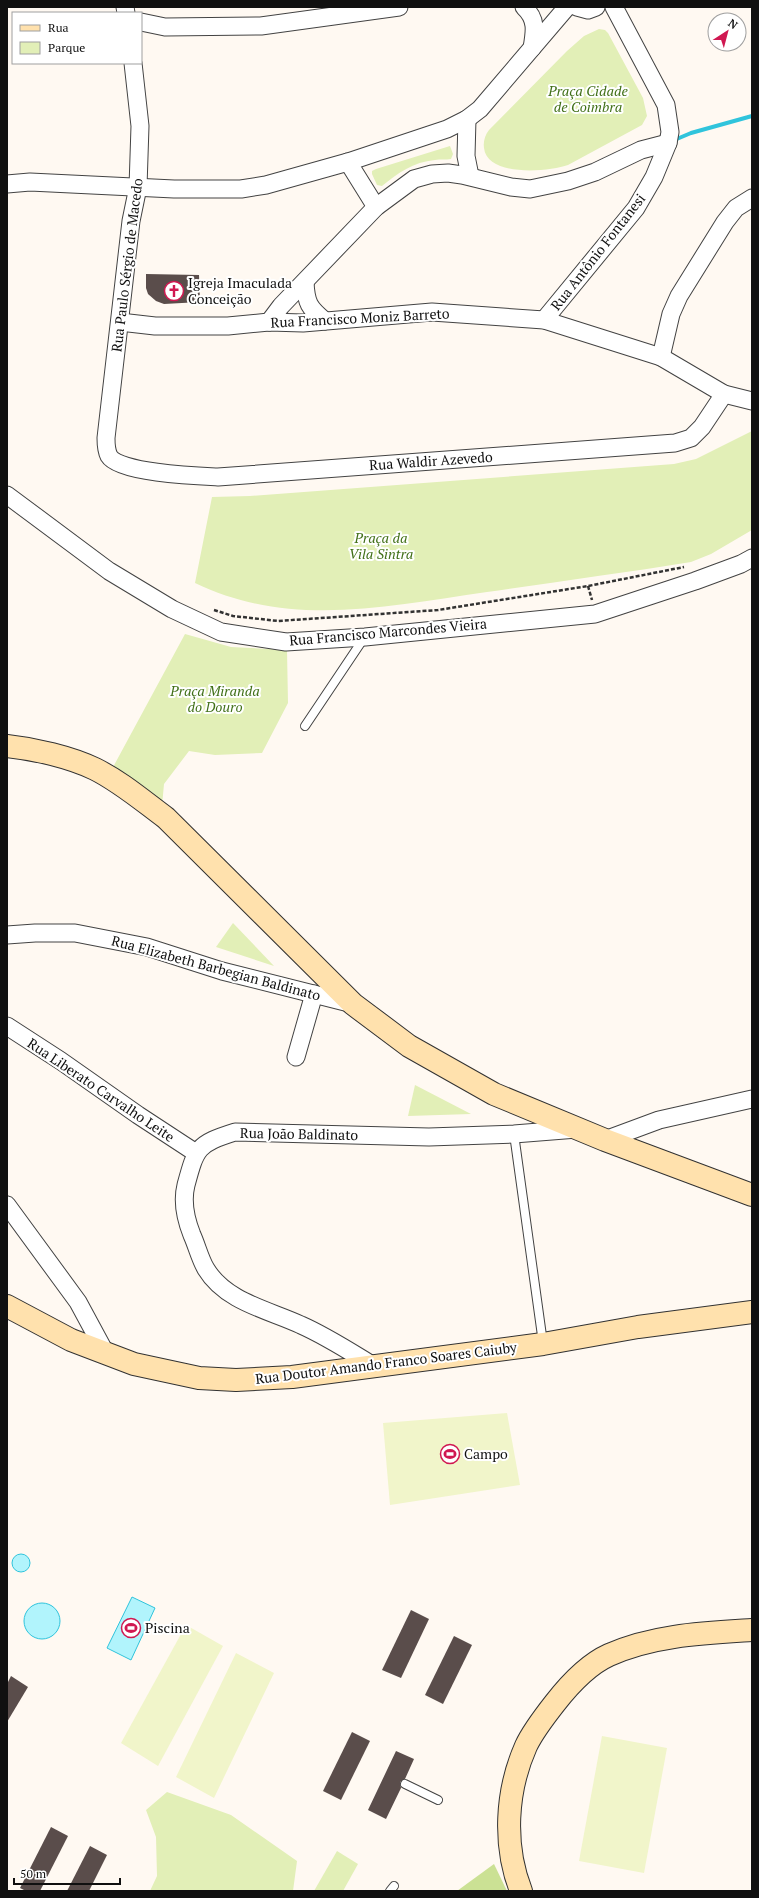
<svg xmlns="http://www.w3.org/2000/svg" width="759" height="1898" viewBox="0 0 759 1898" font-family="'PT Serif',serif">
	<rect width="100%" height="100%" fill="#fff9f2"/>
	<g fill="#e2efb7">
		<path d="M599 29 605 30 608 33 643 98 647 116 642 125 568 165C548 172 487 177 484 148 483 142 485 135 489 130L567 51 584 36Z"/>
		<path d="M450 146 453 154 451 159C446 160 440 159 435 160 413 162 398 173 382 186L377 185 372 174V171L376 169Z"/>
		<path d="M752 431V530L711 554 691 562C623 573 555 582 487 592 387 606 291 629 195 583L212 497 250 496 674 464 696 459Z"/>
		<polygon points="185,634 231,647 287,650 288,703 262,753 215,755 189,751 164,784 162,806 112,769"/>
		<polygon points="233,923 274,966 216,947"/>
		<polygon points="415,1085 471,1114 408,1116"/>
		<polygon points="167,1792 231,1815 297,1861 293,1891 150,1891 157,1876 156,1837 146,1810"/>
		<polygon points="337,1851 358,1864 343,1891 314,1891"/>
	</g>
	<polygon fill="#cbe194" points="494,1864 507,1891 457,1891"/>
	<g fill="#f1f5ca">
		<polygon points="507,1413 520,1485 390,1505 383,1423"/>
		<polygon points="186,1625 223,1646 158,1766 121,1743"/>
		<polygon points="236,1653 274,1673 214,1798 176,1777"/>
		<polygon points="602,1736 667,1748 644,1873 579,1861"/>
	</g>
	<g fill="#b1f4fc" stroke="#30c4dc">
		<circle cx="21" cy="1563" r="9"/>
		<polygon points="132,1597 155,1608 131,1660 107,1648"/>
		<circle cx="42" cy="1621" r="18"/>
	</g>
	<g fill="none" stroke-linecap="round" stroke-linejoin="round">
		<polyline stroke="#30c4dc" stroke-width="4" points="672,141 691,133 752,116"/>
	</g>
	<g fill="#5a4d4b">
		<polygon points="146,274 199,275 200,302 164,304 156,301 148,294 146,288"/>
		<polygon points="411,1610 429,1619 401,1678 382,1670"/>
		<polygon points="454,1636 472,1645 443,1704 425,1695"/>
		<polygon points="11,1676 28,1687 7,1722 7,1684"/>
		<polygon points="352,1732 370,1741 341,1800 323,1791"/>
		<polygon points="396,1751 414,1759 405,1779 400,1782 401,1788 386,1819 368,1810"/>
		<polygon points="51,1827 68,1836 40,1891 26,1891 20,1888"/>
		<polygon points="90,1846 107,1855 89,1891 67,1891"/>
	</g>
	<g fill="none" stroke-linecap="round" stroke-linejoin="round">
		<g stroke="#434343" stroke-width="10">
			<g id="lane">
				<polyline points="305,726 364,638"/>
				<polyline points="514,1134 543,1343"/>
				<polyline points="405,1784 438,1800"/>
				<polyline points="390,1891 394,1886"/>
			</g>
		</g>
		<g stroke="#434343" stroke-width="19">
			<g id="street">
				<polyline points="125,7 126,13"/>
				<path d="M524 7C537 19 535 31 532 48"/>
				<polyline points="577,7 588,10 596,7"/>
				<polyline points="141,22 165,27 261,26 399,7"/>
				<path d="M133 63 140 126 138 187 131 221 106 438C106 444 106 450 109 456 119 473 197 476 218 477L675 443 691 438 702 427 724 394"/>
				<polyline points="467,119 466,156 470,176"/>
				<polyline points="348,162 376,207"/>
				<polyline points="7,184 30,182 174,189 241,189 266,185 348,162 447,129 467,119 480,109 567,7"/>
				<path d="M305 282C306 303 309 308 325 321"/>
				<polyline points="544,320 636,208 654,177 668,143 670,132 666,105 614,7"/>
				<polyline points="120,322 155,326 228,326 269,322 303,323 432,312 544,320 661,357 724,394 752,401"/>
				<polyline points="269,322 281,306 376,207 414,179 432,174 448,173 462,175 511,187 530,189 568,181 595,172 641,150 668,143"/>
				<polyline points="661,357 671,314 679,296 725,222 736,208 752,198"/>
				<polyline points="7,495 109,571 172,609 221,632 286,642 365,637 595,614 695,581 741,564 752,558"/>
				<polyline points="7,935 35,933 75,933 147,947 222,971 353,1004"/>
				<polyline points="7,1026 61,1061 138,1115 196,1153"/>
				<polyline points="296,1057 314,994"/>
				<polyline points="605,1140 659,1120 752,1099"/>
				<polyline points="7,1205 78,1302 105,1352"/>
				<path d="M372 1365C349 1351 326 1336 301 1325 269 1310 226 1302 206 1269 200 1259 197 1246 192 1235 186 1220 182 1201 186 1185 196 1148 197 1144 235 1132L429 1137 514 1134 577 1129"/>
			</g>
		</g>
		<g stroke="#323232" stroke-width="24">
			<g id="secondary">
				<path d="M7 746C35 749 70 757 95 769 121 782 143 801 166 818L353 1004 409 1046 494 1094 605 1140 752 1195"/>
				<polyline points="7,1306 71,1340 134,1364 199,1378 236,1380 292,1377 543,1344 638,1327 752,1312"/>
				<path d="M521 1891C503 1845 506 1791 526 1746 533 1731 544 1717 555 1703 569 1685 587 1665 609 1655 653 1635 704 1633 752 1630"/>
			</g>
		</g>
		<g stroke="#323232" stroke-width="2.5" stroke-dasharray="4 2" stroke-linecap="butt">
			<polyline points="588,586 592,600"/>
			<polyline points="214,610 233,616 278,621 438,610 588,586 684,567"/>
		</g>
		<use href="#lane" stroke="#fff" stroke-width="8"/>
		<use href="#street" stroke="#fff" stroke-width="17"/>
		<use href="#secondary" stroke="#ffe1ad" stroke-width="22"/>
	</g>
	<defs>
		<g id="church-ring" transform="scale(1)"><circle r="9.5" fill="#fff" stroke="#d01851" stroke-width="1.5"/><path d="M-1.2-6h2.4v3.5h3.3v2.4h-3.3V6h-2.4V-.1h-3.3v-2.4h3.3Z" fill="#d01851"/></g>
		<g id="stadium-ring" transform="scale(1)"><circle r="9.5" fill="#fff" stroke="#d01851" stroke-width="1.5"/><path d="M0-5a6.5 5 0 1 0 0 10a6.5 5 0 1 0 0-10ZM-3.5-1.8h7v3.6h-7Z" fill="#d01851"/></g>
	</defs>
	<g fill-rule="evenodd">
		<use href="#church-ring" x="174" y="291"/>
		<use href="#stadium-ring" x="450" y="1454"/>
		<use href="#stadium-ring" x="131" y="1628"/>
	</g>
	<g text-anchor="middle" stroke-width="4" stroke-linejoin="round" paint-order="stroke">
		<g font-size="14" font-style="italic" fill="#417018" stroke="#fff">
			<text x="588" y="96">Praça Cidade<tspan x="588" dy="16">de Coimbra</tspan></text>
			<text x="381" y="543">Praça da<tspan x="381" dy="16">Vila Sintra</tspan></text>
			<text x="215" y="696">Praça Miranda<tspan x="215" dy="16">do Douro</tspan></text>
		</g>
		<g font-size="14" fill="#101010" stroke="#fff">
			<text transform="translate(598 252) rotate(-52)" y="5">Rua Antônio Fontanesi</text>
			<text transform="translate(127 265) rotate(-83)" y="5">Rua Paulo Sérgio de Macedo</text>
			<text transform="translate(360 318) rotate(-3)" y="5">Rua Francisco Moniz Barreto</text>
			<text transform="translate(431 461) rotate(-4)" y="5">Rua Waldir Azevedo</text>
			<text transform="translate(388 632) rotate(-5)" y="5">Rua Francisco Marcondes Vieira</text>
			<text transform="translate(216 968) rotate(15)" y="5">Rua Elizabeth Barbegian Baldinato</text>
			<text transform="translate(101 1090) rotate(34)" y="5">Rua Liberato Carvalho Leite</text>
			<text transform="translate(299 1134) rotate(1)" y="5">Rua João Baldinato</text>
			<text transform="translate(386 1363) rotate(-7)" y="5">Rua Doutor Amando Franco Soares Caiuby</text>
		</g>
		<g font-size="14" fill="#101010" stroke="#fff" text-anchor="start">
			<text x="188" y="288">Igreja Imaculada<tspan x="188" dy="16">Conceição</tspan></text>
			<text x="464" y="1459">Campo</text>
			<text x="145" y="1633">Piscina</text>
		</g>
	</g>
	<rect width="759" height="1898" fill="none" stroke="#101010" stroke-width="16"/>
	<rect x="12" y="12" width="130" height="52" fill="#ffffff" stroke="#9f9f9f"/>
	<rect x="20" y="25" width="20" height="6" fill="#ffe1ad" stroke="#9f9f9f"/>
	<text x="48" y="32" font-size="12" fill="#101010">Rua</text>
	<rect x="20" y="42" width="20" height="12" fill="#e2efb7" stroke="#9f9f9f"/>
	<text x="48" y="52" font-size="12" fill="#101010">Parque</text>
	<g transform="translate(727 32) rotate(36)"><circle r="19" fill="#ffffff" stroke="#9f9f9f"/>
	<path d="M0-3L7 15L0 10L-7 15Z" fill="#d01851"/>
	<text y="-6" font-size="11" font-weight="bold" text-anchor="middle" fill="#101010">N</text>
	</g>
	<path d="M14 1878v6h106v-6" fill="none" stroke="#101010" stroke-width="2"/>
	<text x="20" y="1878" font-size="12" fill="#101010" stroke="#ffffff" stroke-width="3" paint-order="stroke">50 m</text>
</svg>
